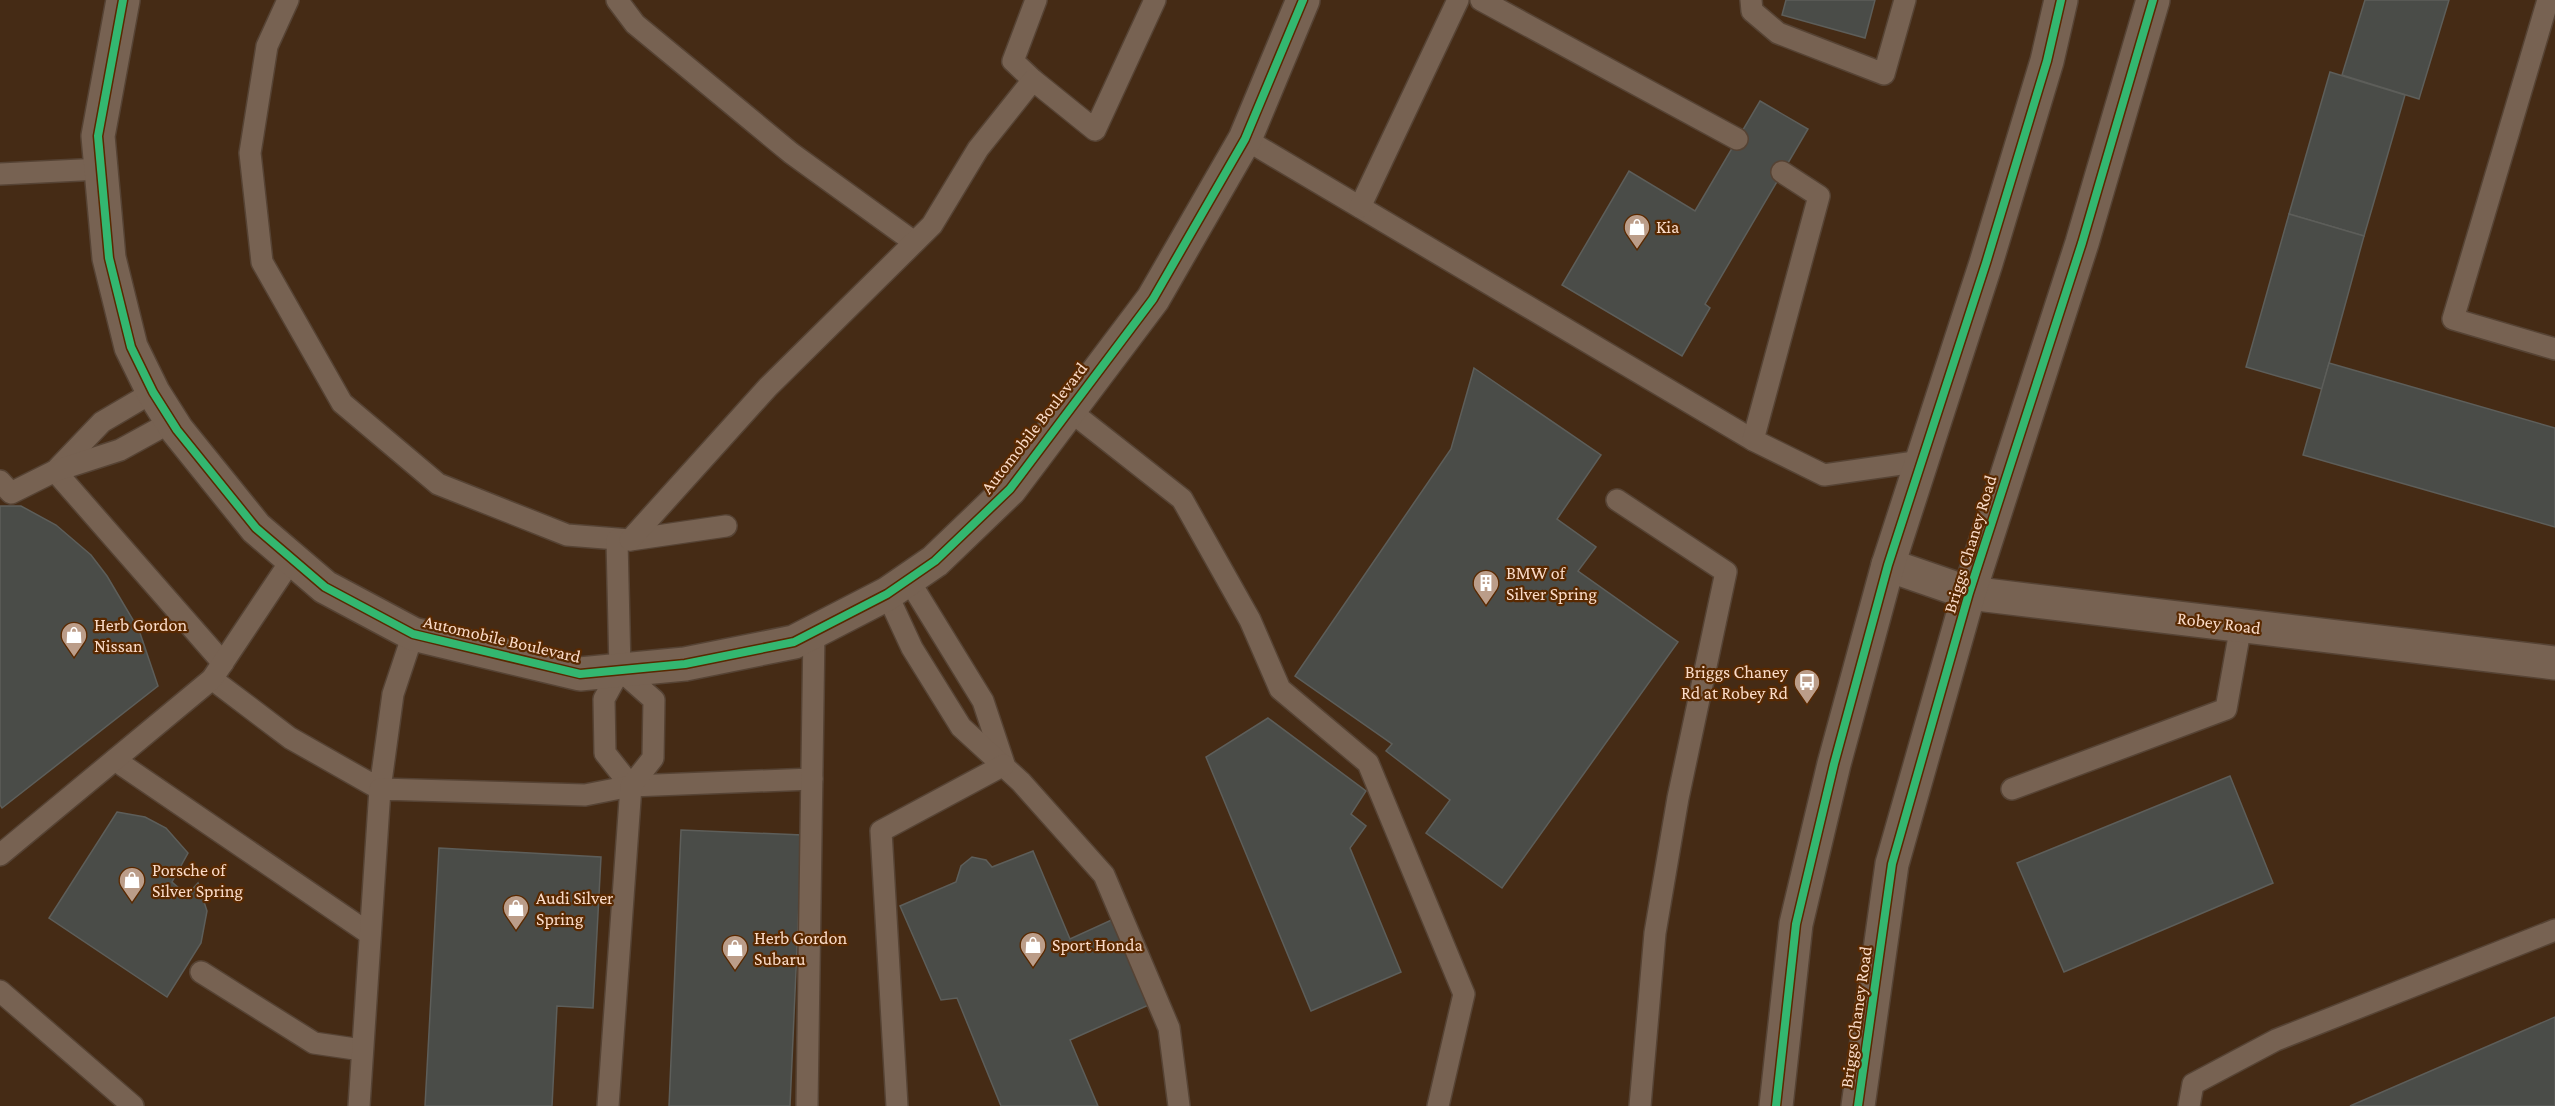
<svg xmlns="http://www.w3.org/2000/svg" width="2555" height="1106" viewBox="0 0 2555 1106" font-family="'Crimson Pro',serif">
	<rect width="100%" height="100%" fill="#452b15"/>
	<g fill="#4a4c48" stroke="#5d5e5a" stroke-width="1.5">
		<polygon points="1786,0 1875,0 1865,38 1782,15"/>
		<polygon points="2365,0 2449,0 2419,99 2342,75"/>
		<polygon points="2330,72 2405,95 2364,236 2289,214"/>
		<polygon points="1760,101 1808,129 1705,304 1710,308 1682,356 1562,285 1629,171 1695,211"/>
		<polygon points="2289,214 2364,236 2322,389 2246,367"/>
		<polygon points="2329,363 2555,428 2555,527 2303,455"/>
		<polygon points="1474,368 1601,455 1557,519 1596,547 1578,571 1678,642 1502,888 1426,833 1450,800 1386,751 1392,744 1295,676 1451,449"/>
		<polygon points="0,506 21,506 56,525 91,555 107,576 139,630 158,686 2,808 0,805"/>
		<polygon points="1268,718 1366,791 1351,814 1366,826 1350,848 1401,972 1311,1011 1206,757"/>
		<polygon points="2230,776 2273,883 2064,972 2017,863"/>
		<polygon points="117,812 145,817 166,828 188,853 172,882 187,895 198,883 207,911 201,943 167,997 49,918"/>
		<polygon points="681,830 802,835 790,1106 669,1106"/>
		<polygon points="439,848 601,857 593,1008 557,1006 552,1106 425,1106"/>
		<polygon points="1033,851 1070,939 1118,917 1153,1003 1070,1040 1098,1106 1001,1106 957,998 941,1000 900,906 956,882 961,866 972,857 986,860 992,867"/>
		<polygon points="2555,1017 2555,1106 2350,1106"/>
	</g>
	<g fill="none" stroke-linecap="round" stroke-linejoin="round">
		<g stroke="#564334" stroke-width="24">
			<g id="lane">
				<polyline points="288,0 267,46 250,153 262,262 342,403 438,484 567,535 630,540 726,526"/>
				<polyline points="617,0 635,24 791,153 914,242"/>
				<polyline points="1481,0 1737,139"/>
				<polyline points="1751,0 1752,11 1778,33 1884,74 1905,0"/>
				<polyline points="2548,0 2453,319 2555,349"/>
				<polyline points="1033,80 1013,61 1036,0"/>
				<polyline points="1245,139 1753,440"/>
				<polyline points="1782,172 1819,196 1753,440 1824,475 1922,461"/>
				<polyline points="0,174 101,169"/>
				<polyline points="1360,207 1458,0"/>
				<polyline points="1069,410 1182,499 1250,620 1280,689 1368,763 1464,994 1438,1106"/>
				<polyline points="58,468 102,422 153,392"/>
				<polyline points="55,471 223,663"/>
				<polyline points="0,481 11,493 55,471 120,450 171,422"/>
				<polyline points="1617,500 1726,572 1678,798 1655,933 1640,1106"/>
				<polyline points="617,540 620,670 604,699 605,753 631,786"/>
				<polyline points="630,540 768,387 932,225 978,149 1033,80 1095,130 1155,0"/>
				<polyline points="908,579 983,701 1004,764"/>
				<polyline points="887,594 912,648 961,727 1021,782 1104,875 1169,1028 1179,1106"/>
				<polyline points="212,679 290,738 380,789 393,694 413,634"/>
				<polyline points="115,760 370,934"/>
				<polyline points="2012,789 2226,709 2241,625"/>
				<polyline points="0,855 212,679 292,559"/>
				<polyline points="201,972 314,1043 362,1050"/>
				<polyline points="0,991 133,1106"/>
				<polyline points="359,1106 380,789 585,795 631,786 812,779"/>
				<polyline points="608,1106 631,786 653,758 654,700 620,670"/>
				<polyline points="807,1106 814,631"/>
				<polyline points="897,1106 881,831 1004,765"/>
				<polyline points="2189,1106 2193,1084 2276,1040 2555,930"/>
			</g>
		</g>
		<g stroke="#564334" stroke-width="36">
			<polyline id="street" points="123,0 98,136 109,258 131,347 153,392 177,430 256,528 325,587 413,634 580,674 685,664 794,642 887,594 935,561 1010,489 1153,299 1245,139 1303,0"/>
		</g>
		<g stroke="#564334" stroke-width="36">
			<g id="secondary">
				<polyline points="1888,565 1969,593 2555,663"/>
				<polyline points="1776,1106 1796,924 1834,764 1888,565 1986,263 2047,61 2061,0"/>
				<polyline points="1858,1106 1892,864 1969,593 2082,243 2153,0"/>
			</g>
		</g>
		<use href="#lane" stroke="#776252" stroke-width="21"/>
		<use href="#street" stroke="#776252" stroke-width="33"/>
		<use href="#secondary" stroke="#776252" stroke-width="33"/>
		<g stroke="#592901" stroke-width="11">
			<g id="cycleway">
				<polyline points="123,0 98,136 109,258 131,347 153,392 177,430 256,528 325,587 413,634 580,674 685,664 794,642 887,594 935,561 1010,489 1153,299 1245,139 1303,0"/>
				<polyline points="1776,1106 1796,924 1834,764 1888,565 1986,263 2047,61 2061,0"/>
				<polyline points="1858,1106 1892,864 1969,593 2082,243 2153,0"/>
			</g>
		</g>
		<use href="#cycleway" stroke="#33b770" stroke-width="8"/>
	</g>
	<defs>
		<g id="shop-pin" transform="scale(1.35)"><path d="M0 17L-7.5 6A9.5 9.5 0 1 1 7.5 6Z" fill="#bb9d89" stroke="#592901"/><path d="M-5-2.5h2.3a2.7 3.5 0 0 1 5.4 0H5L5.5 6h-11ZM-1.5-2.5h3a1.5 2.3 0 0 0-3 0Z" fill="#fff"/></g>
		<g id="building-pin" transform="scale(1.35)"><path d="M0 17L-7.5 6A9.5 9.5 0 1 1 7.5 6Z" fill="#bb9d89" stroke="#592901"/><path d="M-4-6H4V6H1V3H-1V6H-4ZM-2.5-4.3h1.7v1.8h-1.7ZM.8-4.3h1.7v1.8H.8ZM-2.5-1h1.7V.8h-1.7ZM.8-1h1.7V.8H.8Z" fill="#fff"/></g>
		<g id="bus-pin" transform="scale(1.35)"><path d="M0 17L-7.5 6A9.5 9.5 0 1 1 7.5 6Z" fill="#bb9d89" stroke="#592901"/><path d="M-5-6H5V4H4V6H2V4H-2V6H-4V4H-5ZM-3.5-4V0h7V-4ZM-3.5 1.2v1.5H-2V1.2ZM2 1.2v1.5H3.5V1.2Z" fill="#fff"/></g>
	</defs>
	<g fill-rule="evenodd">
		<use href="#shop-pin" x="1637" y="227"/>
		<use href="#building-pin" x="1486" y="583"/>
		<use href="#shop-pin" x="74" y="635"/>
		<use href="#bus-pin" x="1807" y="682"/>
		<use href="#shop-pin" x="132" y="880"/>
		<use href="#shop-pin" x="516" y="908"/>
		<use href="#shop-pin" x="1033" y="945"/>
		<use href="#shop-pin" x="735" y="948"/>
	</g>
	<g text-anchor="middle" stroke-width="4.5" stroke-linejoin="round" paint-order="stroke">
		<g font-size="18" fill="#fadbc8" stroke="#592901" text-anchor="start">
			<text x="1656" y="233">Kia</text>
			<text x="1506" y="579">BMW of<tspan x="1506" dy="21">Silver Spring</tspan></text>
			<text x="94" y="631">Herb Gordon<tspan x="94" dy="21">Nissan</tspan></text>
			<text x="1788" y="678" text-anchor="end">Briggs Chaney<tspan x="1788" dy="21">Rd at Robey Rd</tspan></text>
			<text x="152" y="876">Porsche of<tspan x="152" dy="21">Silver Spring</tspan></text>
			<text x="536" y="904">Audi Silver<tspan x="536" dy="21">Spring</tspan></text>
			<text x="754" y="944">Herb Gordon<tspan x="754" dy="21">Subaru</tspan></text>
			<text x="1052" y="951">Sport Honda</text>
		</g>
		<g font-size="18" fill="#fadbc8" stroke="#592901">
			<text transform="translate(1034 428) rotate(-52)" y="6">Automobile Boulevard</text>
			<text transform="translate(1970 544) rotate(-73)" y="6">Briggs Chaney Road</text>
			<text transform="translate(2219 623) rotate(7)" y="6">Robey Road</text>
			<text transform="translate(502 639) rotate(13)" y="6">Automobile Boulevard</text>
			<text transform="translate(1856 1017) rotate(-82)" y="6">Briggs Chaney Road</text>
		</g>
	</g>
</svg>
